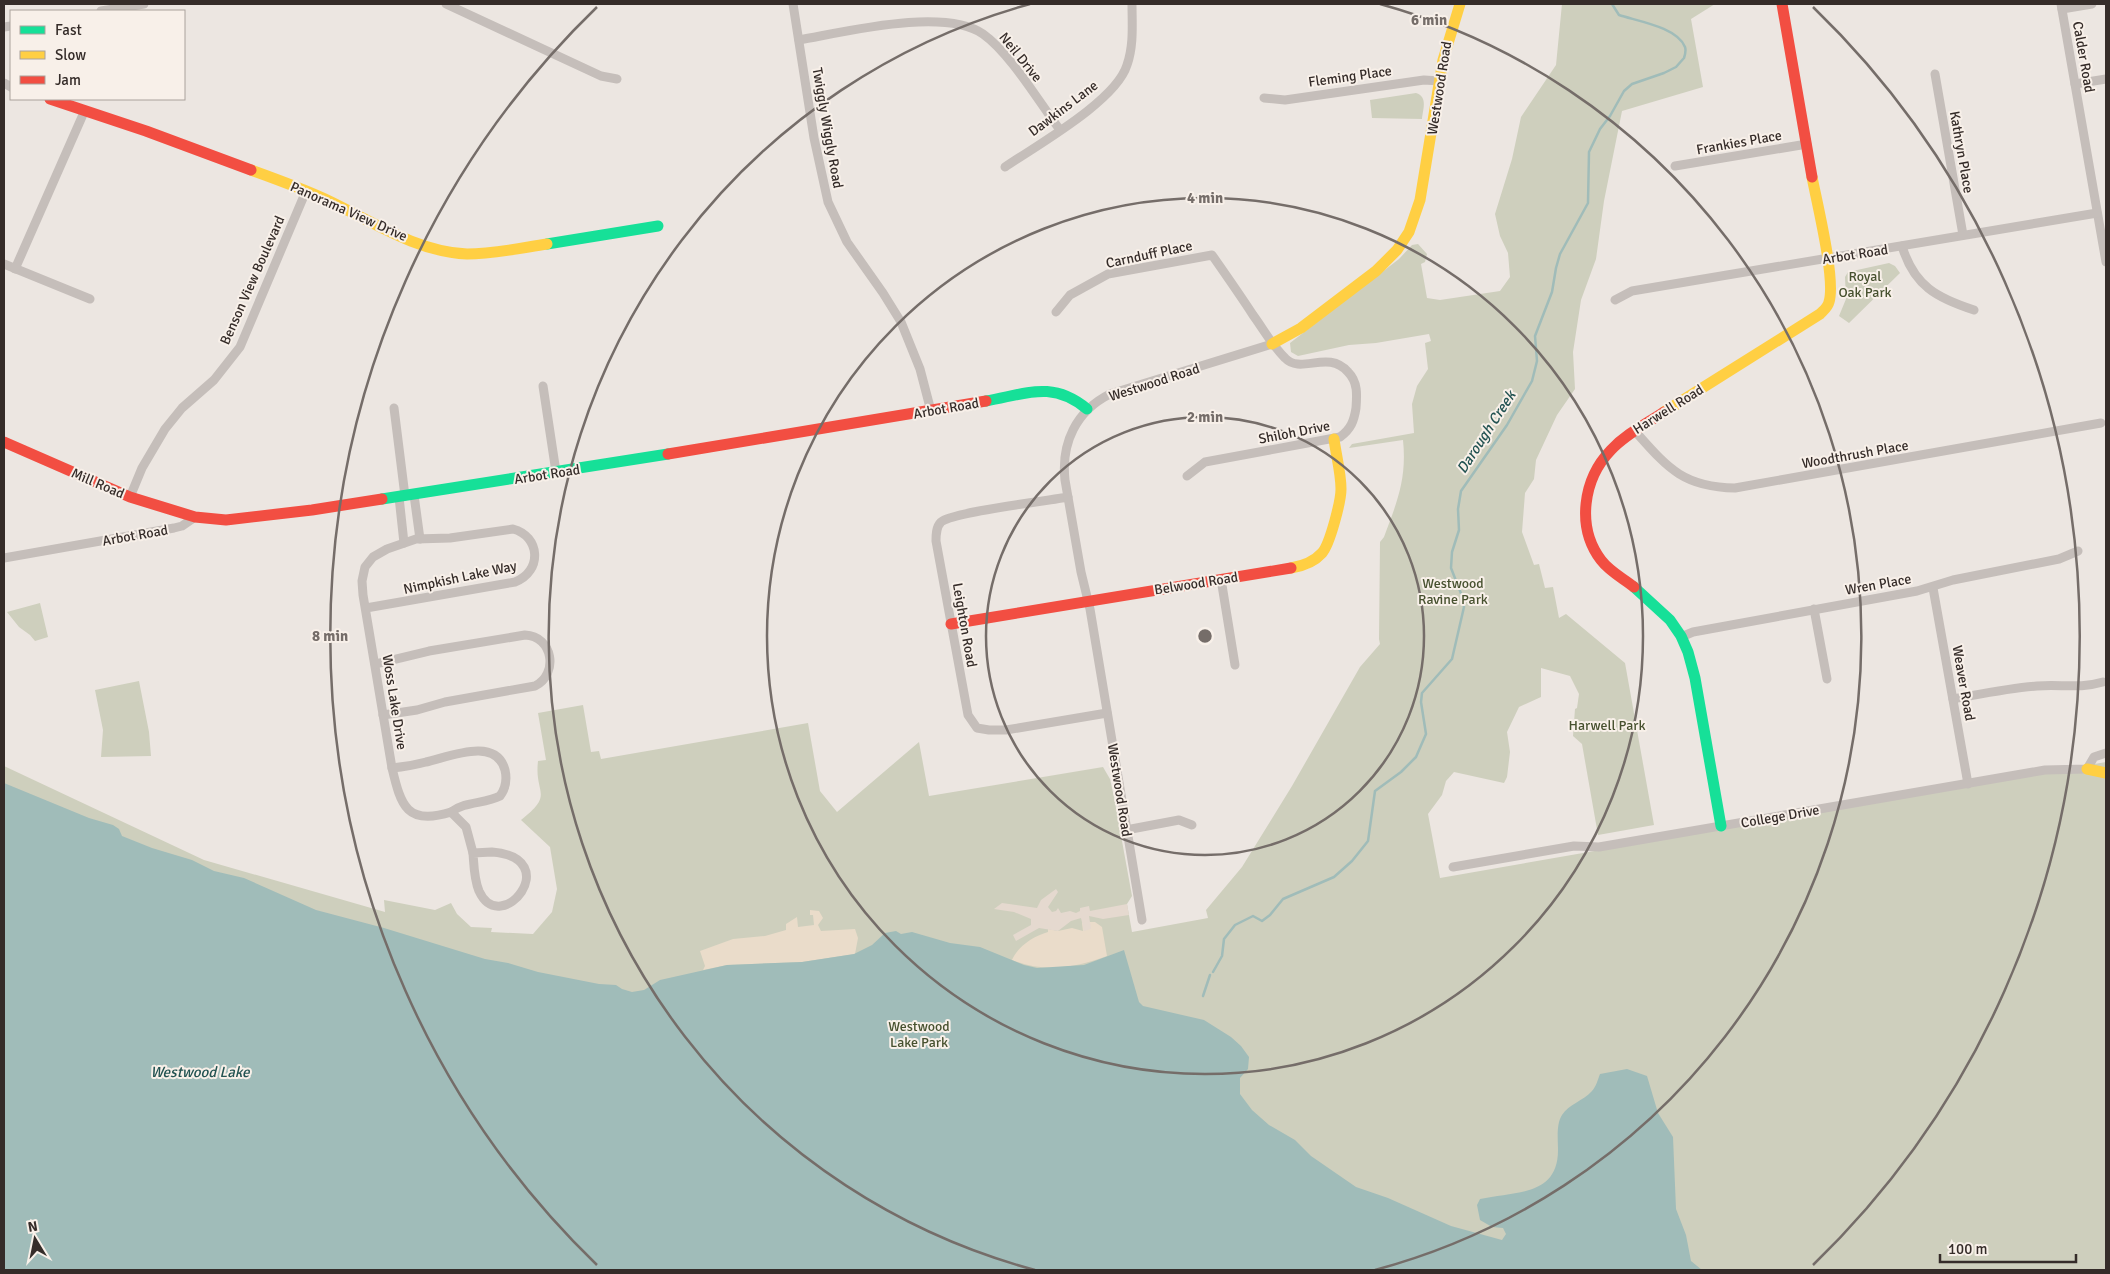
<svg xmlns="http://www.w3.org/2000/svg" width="2110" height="1274" viewBox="0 0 2110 1274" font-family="Signika,sans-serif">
	<rect width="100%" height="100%" fill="#ece6e1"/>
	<g fill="#cecfbd">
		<path d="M1562 4H1715L1691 19 1703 87 1622 111 1604 201 1596 259 1581 300 1573 352 1575 389 1557 415 1536 460 1534 479 1525 493 1522 532 1534 565 1539 564 1545 588 1553 587 1559 618 1566 614 1625 663 1654 825 1598 835 1582 744 1573 736 1575 709 1577 708 1579 694 1570 676 1541 668V697L1519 707 1507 732 1510 752 1507 777 1504 783 1454 772 1446 781 1442 795 1428 814 1440 878 2106 762V1270H4V766L204 860 385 912 384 900 435 910 451 903 457 914 471 927 492 928 491 932 533 934 552 912 557 889 550 847 521 820C555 793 534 795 538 761L546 760 538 713 583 705 591 752 599 751 601 759 808 723 820 791 837 812 919 742 929 796 1103 767 1110 779 1114 797 1132 896 1127 904 1132 932 1208 918 1206 910 1242 867 1292 786 1360 667 1380 644 1379 639 1380 542 1384 537C1397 502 1407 479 1403 440L1349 448 1352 444 1414 433 1412 404 1417 386 1428 369 1425 343 1431 341 1429 334 1376 343 1349 345 1298 356 1291 352 1290 343 1399 259 1412 245 1418 244 1427 254 1425 262 1421 264 1427 298 1440 300 1500 291 1510 277 1508 253 1500 236 1495 214 1512 159 1521 117 1556 65Z"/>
		<path d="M1416 93C1428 97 1423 109 1422 119L1372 118 1370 100Z"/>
		<polygon points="1889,263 1895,266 1900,273 1849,323 1839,316 1846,299 1845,277 1848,272"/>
		<polygon points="40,603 48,637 35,641 30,635 19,627 7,612"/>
		<polygon points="139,681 149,732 151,756 101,757 103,730 95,690"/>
	</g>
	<g fill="#eadcca">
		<polygon points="810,910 819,911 823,918 818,925 821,931 855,929 858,938 855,954 802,962 727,965 703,970 705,966 700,951 733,939 765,936 786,930 786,924 797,917 798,927 814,925 813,915 810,915"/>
		<path d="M1090 922H1095L1102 927 1107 956C1075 968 1044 973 1012 960 1018 946 1034 936 1048 932V929L1058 931 1072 928 1083 931 1082 923Z"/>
	</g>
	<polygon fill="#e5d9cf" points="1056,889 1058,892 1048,907 1052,912 1056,911 1058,908 1061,913 1070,911 1076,913 1080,911 1080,908 1089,906 1090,911 1127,904 1129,915 1103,919 1089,916 1091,929 1084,931 1081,918 1071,921 1058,931 1039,928 1016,941 1013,935 1031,925 1031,919 1014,912 994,909 1002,903 1037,908 1041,900"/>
	<path fill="#a0bcb9" d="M4 783 89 818 113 825 119 829 122 836 152 848 192 860 214 871 244 878 316 910 384 928 485 959 508 963 538 972 599 984 616 985 622 989 632 992 644 990 660 980 727 965 802 962 854 954 872 945 885 933 896 931 901 934 912 932 950 943 980 947 1024 965 1037 968 1084 965 1124 950 1139 1002 1143 1006 1204 1020 1231 1037 1241 1046 1249 1057 1248 1069 1240 1078V1094L1252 1110 1269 1125 1295 1140 1311 1156 1356 1187 1388 1198 1451 1226 1502 1240 1506 1234 1503 1228 1492 1227 1480 1220 1477 1205 1480 1199C1514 1191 1558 1197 1558 1150 1558 1140 1556 1124 1562 1115 1569 1104 1583 1101 1592 1091 1596 1087 1598 1079 1600 1074L1627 1069 1647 1076 1658 1113 1673 1137 1676 1209 1686 1235 1691 1261 1702 1270H4Z"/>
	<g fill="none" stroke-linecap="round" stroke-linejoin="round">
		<g stroke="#a0bcb9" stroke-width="2.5">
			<path d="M1213 972 1222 956 1224 939 1235 925 1253 916 1262 921 1270 915 1283 899 1334 877 1352 861 1368 841 1375 791 1401 772 1416 757 1426 734 1421 702 1422 693 1452 659 1464 607 1462 596 1451 568 1452 552 1459 530 1458 509 1461 491 1507 425 1532 381 1537 361 1535 336 1552 292 1556 268 1560 254 1588 203 1589 152 1600 129 1610 116 1624 91 1632 84 1664 73 1676 67 1684 58C1685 55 1686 50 1685 47 1677 27 1637 21 1619 15L1612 4"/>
			<polyline points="1203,996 1210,975"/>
		</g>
		<g stroke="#c5beba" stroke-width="9">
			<polyline points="446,4 601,76 617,79"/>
			<polyline points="793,4 814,138 828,202 847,242 883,293 901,322 920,369 931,411"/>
			<polyline points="2061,4 2106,262"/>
			<polyline points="2062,9 2092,4"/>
			<polyline points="101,11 144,4"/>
			<polyline points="4,27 11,26"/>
			<path d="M799 40C845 32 944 7 983 34 1010 53 1039 102 1060 130"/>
			<polyline points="1935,74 1963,235"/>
			<polyline points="4,83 11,87"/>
			<polyline points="2075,84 2106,79"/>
			<polyline points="1264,98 1285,100 1424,80 1440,81"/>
			<polyline points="1675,166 1807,144"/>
			<path d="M1005 167C1037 145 1116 101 1127 65 1134 45 1132 24 1132 4"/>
			<path d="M1902 246C1914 286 1937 298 1974 310"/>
			<polyline points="4,264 90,299"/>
			<polyline points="15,269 85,110"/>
			<polyline points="1615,300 1632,291 2097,213"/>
			<path d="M1056 312 1070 295 1108 274 1212 255C1226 275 1240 295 1253 315 1264 330 1271 344 1285 358 1301 375 1328 349 1348 372 1358 382 1357 395 1356 408 1354 421 1351 429 1340 437L1205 462 1187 476"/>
			<polyline points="543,386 556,472"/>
			<polyline points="394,408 405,496"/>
			<path d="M1634 430C1667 467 1682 487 1735 488L2101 423"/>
			<polyline points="414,495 420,539"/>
			<polyline points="130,497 142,468 165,429 182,408 214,380 240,347 306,191"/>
			<polyline points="399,497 404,543"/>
			<path d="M1068 497C1047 501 952 512 941 522 936 527 936 535 936 541L968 715 977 728 989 730H1006L1107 713"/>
			<polyline points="4,558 174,528 182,526 195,517"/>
			<polyline points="1221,579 1235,665"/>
			<polyline points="1933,588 1968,784"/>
			<path d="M366 608 515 582C543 571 540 536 513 529L450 538 416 539 387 549 373 557 365 567 362 581 363 595 392 768C401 806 407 826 451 812L466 827 473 853"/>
			<polyline points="1814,609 1827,679"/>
			<polyline points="1681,637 1693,632 1917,591 1953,580 2059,559 2078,551"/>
			<path d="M375 664 429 651 525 635C553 636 559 674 535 686L445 702 417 710 383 715"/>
			<path d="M1953 699C1981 694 2009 688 2037 686 2061 684 2079 689 2103 682"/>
			<path d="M392 768C403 767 415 765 426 762 449 757 496 736 505 770 507 779 506 788 500 796 485 804 465 801 451 812"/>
			<polyline points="1126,830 1179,820 1192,825"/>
			<path d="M492 852C566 858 501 939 479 891 474 879 474 866 473 853Z"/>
			<polyline points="1453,867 1574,846 1599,847 2045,770 2087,769 2094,757 2106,753"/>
			<path d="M1142 920 1090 609 1081 572 1065 480C1061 443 1076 411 1110 394L1272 344"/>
		</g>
		<g stroke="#16e098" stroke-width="11">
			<polyline points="547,244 658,226"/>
			<path d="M986 401C1026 394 1052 380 1087 409"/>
			<polyline points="382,499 668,454"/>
			<polyline points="1634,587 1670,620 1681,636 1688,652 1695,678 1721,826"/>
		</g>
		<g stroke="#ffcf43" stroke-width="11">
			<path d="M251 170C276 179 301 188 325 199 370 220 416 252 467 254 494 254 521 248 547 244"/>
			<polyline points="1272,344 1301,328 1376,271 1397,250 1409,232 1420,200 1443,60 1460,4"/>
			<path d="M1664 412 1820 314C1824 310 1828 307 1829 302 1836 280 1817 203 1812 177"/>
			<path d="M1291 568C1303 566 1314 562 1322 553 1330 544 1341 501 1341 489 1341 473 1336 455 1334 439"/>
			<polyline points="2087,769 2106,773"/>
		</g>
		<g stroke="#f24e42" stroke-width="11">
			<polyline points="1782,4 1812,177"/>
			<polyline points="50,99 146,131 251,170"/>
			<polyline points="4,442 130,497 195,517 226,520 312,510 382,499"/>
			<polyline points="668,454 986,401"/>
			<path d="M1634 587C1623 578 1610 572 1601 560 1576 527 1583 479 1611 450 1626 434 1646 424 1664 412"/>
			<polyline points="951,624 1291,568"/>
		</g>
	</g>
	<g fill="none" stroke="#756d69" stroke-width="2.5">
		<circle cx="1205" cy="636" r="219"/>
		<circle cx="1205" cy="636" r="438"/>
		<path d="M1035 1270A656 656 0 0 1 1030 4M1380 4A656 656 0 0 1 1375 1270"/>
		<path d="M597 1265A875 875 0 0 1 597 7M1813 7A875 875 0 0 1 1813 1265"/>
	</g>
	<g text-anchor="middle" stroke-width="4" stroke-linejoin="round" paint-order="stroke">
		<g font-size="14" fill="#352c29" stroke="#f8f0e9">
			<text transform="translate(1021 57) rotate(51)" y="5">Neil Drive</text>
			<text transform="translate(2084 57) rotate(80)" y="5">Calder Road</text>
			<text transform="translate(1350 76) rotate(-8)" y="5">Fleming Place</text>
			<text transform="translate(1439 88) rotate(-81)" y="5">Westwood Road</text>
			<text transform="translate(1063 108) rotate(-37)" y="5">Dawkins Lane</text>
			<text transform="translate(828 128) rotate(80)" y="5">Twiggly Wiggly Road</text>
			<text transform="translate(1739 142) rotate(-10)" y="5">Frankies Place</text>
			<text transform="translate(1962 152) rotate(80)" y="5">Kathryn Place</text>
			<text transform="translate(349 211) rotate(24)" y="5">Panorama View Drive</text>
			<text transform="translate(1149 254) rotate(-12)" y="5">Carnduff Place</text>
			<text transform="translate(1855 254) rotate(-9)" y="5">Arbot Road</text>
			<text transform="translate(252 280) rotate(-66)" y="5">Benson View Boulevard</text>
			<text transform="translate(1154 382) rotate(-18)" y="5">Westwood Road</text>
			<text transform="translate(946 408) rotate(-10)" y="5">Arbot Road</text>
			<text transform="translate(1668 409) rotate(-32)" y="5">Harwell Road</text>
			<text transform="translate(1294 432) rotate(-11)" y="5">Shiloh Drive</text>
			<text transform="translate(1855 454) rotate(-10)" y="5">Woodthrush Place</text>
			<text transform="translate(547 474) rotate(-9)" y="5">Arbot Road</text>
			<text transform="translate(98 483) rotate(23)" y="5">Mill Road</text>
			<text transform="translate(135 535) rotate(-10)" y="5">Arbot Road</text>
			<text transform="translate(460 577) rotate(-12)" y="5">Nimpkish Lake Way</text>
			<text transform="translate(1196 583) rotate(-9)" y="5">Belwood Road</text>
			<text transform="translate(1878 584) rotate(-10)" y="5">Wren Place</text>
			<text transform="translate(965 625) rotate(80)" y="5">Leighton Road</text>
			<text transform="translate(1964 683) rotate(80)" y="5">Weaver Road</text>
			<text transform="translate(395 702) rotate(81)" y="5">Woss Lake Drive</text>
			<text transform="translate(1120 790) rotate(81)" y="5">Westwood Road</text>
			<text transform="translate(1780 816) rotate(-10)" y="5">College Drive</text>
		</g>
		<g font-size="14" fill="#47512f" stroke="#f8f0e9">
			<text x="1865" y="281">Royal<tspan x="1865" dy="16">Oak Park</tspan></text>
			<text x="1453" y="588">Westwood<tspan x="1453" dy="16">Ravine Park</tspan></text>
			<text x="1607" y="730">Harwell Park</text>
			<text x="919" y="1031">Westwood<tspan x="919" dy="16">Lake Park</tspan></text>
		</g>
		<g font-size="15" font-style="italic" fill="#235352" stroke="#f8f0e9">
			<text transform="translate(1486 432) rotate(-57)" y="5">Darough Creek</text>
			<text x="200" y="1077">Westwood Lake</text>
		</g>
	</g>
	<circle cx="1205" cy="636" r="8" fill="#756d69" stroke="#f8f0e9" stroke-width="2.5"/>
	<g font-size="15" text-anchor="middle" font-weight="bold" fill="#756d69" stroke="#f8f0e9" stroke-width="4" stroke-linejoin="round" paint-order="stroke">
		<text x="1429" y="25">6 min</text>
		<text x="1205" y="203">4 min</text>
		<text x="1205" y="422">2 min</text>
		<text x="330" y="641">8 min</text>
	</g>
	<rect width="2110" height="1274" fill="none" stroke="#352c29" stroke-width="10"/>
	<rect x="10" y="10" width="175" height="90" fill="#f8f0e9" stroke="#aaa29c"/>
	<rect x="20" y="26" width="25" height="8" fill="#16e098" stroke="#aaa29c"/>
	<text x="55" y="35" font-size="15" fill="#352c29">Fast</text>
	<rect x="20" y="51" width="25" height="8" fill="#ffcf43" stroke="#aaa29c"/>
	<text x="55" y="60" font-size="15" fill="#352c29">Slow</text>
	<rect x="20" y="76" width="25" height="8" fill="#f24e42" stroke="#aaa29c"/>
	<text x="55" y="85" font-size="15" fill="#352c29">Jam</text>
	<g transform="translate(35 1239) rotate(350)" stroke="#f8f0e9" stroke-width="4" paint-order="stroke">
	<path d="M0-4L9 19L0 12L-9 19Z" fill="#352c29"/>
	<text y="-8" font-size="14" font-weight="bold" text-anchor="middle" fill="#352c29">N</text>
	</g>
	<path d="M1940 1254v8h136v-8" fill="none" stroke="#352c29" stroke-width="2.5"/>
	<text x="1948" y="1254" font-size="15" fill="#352c29" stroke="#f8f0e9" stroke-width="4" paint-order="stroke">100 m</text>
</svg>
